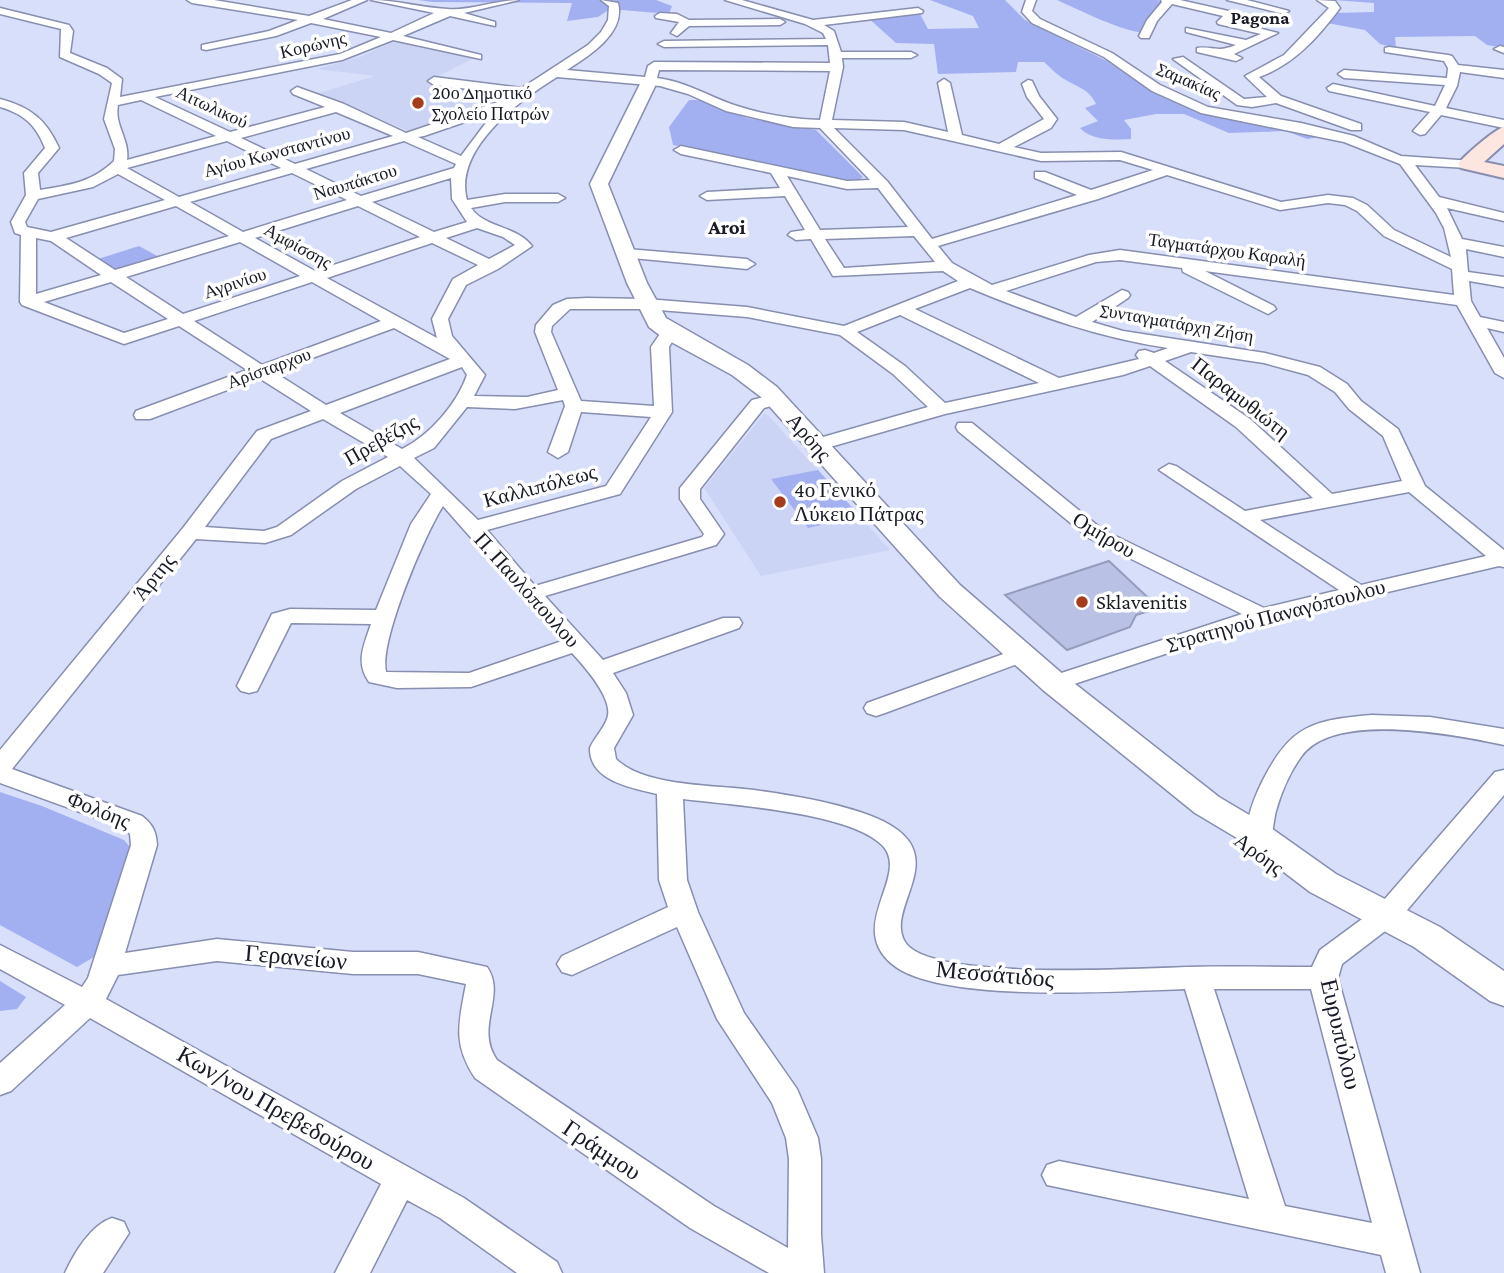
<svg xmlns="http://www.w3.org/2000/svg" width="1504" height="1273" viewBox="0 0 1504 1273" font-family="'Crimson Pro',serif">
	<rect width="100%" height="100%" fill="#d8dffb"/>
	<g fill="#ccd4f6">
		<polygon points="392,42 419,44 474,58 427,82 513,92 503,100 413,133 319,93 375,76 317,69 360,57"/>
		<polygon points="764,414 768,415 890,550 761,576 704,488"/>
	</g>
	<g fill="#a2b0f1">
		<polygon points="418,0 656,0 672,6 669,14 610,9 598,17 567,21 572,3 432,2"/>
		<path d="M930 0H1005L1025 20 1107 61 1140 84 1197 111 1214 116 1265 123 1328 136 1307 139 1286 131 1229 133 1184 114H1156L1124 120 1131 129V139C1116 140 1091 141 1080 128L1098 121 1085 108 1096 104C1088 87 1075 87 1061 77 1055 73 1050 67 1044 62H1018L1016 72 938 74 934 44 896 43 866 16 919 12 928 29 979 28 973 16Z"/>
		<path d="M1057 0H1156L1162 1 1142 33C1112 27 1086 13 1057 0Z"/>
		<polygon points="1333,0 1504,0 1504,48 1487,45 1475,36 1395,37 1396,48 1380,44 1365,30 1327,23 1335,13 1374,12 1374,3"/>
		<polygon points="689,100 701,100 747,118 816,130 863,177 854,183 673,145 669,127"/>
		<polygon points="139,246 161,258 120,271 98,259"/>
		<polygon points="818,470 860,516 808,528 771,479"/>
		<polygon points="0,792 42,806 124,840 130,847 94,957 77,967 0,925"/>
		<polygon points="0,981 26,997 17,1009 0,1011"/>
	</g>
	<polygon fill="#b9c1e4" stroke="#959cbe" stroke-width="2" points="1109,561 1159,608 1136,615 1130,627 1067,650 1005,595"/>
	<g fill="none" stroke-linecap="round" stroke-linejoin="round">
		<g stroke="#878eaf" stroke-width="3">
			<g id="minor">
				<path d="M187 0H214L309 16 352 0H367L323 19 391 33 434 13 371 0C397 0 422 8 448 9 469 11 496 0 519 0L464 13 495 22V26L450 16 403 36 481 55V59L393 40 342 60 155 97 230 132 325 107 293 94 291 91 297 87 344 104 406 133 507 99 513 94 434 85 428 81 434 77 522 88 588 45 601 32 608 20 609 6 601 0 618 3C626 33 589 56 567 70L645 77 648 66 654 62 830 63 828 45 664 47 658 44 664 41 826 39 823 33 805 24 725 0H742L813 20 918 8 923 11 922 13 824 25 834 31 841 52H911L917 55 911 58H842L843 67 832 120 904 122 948 132 938 83 944 79 950 83 962 135 999 144 1044 119 1027 97 1022 84 1028 80 1032 81 1039 96 1057 119 1051 128 1014 147 1041 153 1121 152 1281 202 1328 195 1353 198 1367 205 1394 230 1451 257 1444 228 1436 213 1400 164 1344 142 1201 113 1152 91 1104 57 1032 23 1022 12 1026 0H1036L1032 11 1040 19 1112 53 1160 85 1208 107 1301 123 1354 136 1401 156 1473 161 1475 164 1468 168 1415 165 1439 197 1504 213V221L1447 208 1462 239 1504 247V257L1466 249 1468 272 1504 277V287L1469 281 1471 301 1480 317 1504 322V332L1487 328 1504 358V378L1495 373 1457 305 1205 271 1274 306 1276 309 1268 314 1183 272 1182 268 1120 260 1096 262 1006 291 1076 317 1122 290 1128 292 1130 295 1128 298 1092 322 1123 331 1265 353 1320 367 1347 384 1361 401 1398 429 1425 486 1504 550V567L1499 566 1268 620 1062 688 1054 690 1046 688 1042 683 1046 678 1242 614 1089 538 958 431 956 427 958 423H972L1103 530 1264 608 1339 590 1159 470 1169 464 1176 466 1245 511 1313 498 1236 427 1150 366 1123 375 945 414 816 451 809 449 806 445 809 441 928 407 893 374 840 335 747 317 646 309H570L552 326 551 332 581 401 654 406 651 347 664 328H676L678 332 669 347 672 412 620 494 487 530 535 586 702 537 704 534 680 499V488L752 400 776 394 782 395 785 399 782 403 764 408 700 489V499L724 534 716 545 545 596 603 660 723 618H739L742 623 739 628 613 673 626 693 633 715 614 748 616 759C644 787 716 785 754 790 790 795 828 801 863 813 966 848 882 904 905 942 930 982 1141 968 1190 967 1231 966 1272 967 1312 967L1320 950 1377 908 1495 772 1504 770V795L1397 922 1342 964 1338 978 1420 1273H1386L1381 1255 1047 1185 1042 1175 1047 1165 1059 1161 1249 1199 1185 989C1121 991 939 1004 892 964 846 926 910 876 883 846 851 812 730 805 683 799L687 880 698 912 744 1013 797 1089 818 1138 821 1159V1235L824 1273H769L690 1228 475 1078C452 1043 459 1022 466 984L418 974H353L217 961 118 975 106 999 464 1198 557 1262 562 1273H517L440 1218 407 1200 370 1273H335L381 1184 90 1018 11 1091 0 1095V1063L65 1005 0 969V945L82 987 88 978 131 845 130 834 124 828 0 783V750L183 528 257 431 311 411 259 378 150 419H136L134 415 136 411 247 370 179 326 124 344 22 305 20 302 21 235 15 233 11 222 26 195 24 173 45 148C36 125 24 114 0 107V99C30 107 46 119 59 148L38 173 40 190C71 185 92 182 114 161L115 149 104 119 112 83 99 74 60 57 61 29 0 14V8L69 25 73 31 70 53 107 68 122 79 120 97 340 54 381 37 311 23 276 36 206 50 202 49V45L269 31 298 20 192 3ZM659 70 830 71 820 120C791 119 761 114 734 105 708 96 684 81 657 78ZM557 77 660 86 688 94 726 111 793 127 820 128 870 180 847 181 681 146 674 150 681 154 771 173 780 188 707 192 700 196 707 200 785 196 805 230 791 232 788 235 796 240 811 239 833 276 943 271 958 281 844 326 747 307 646 299 587 298 567 299 553 305 536 325 535 332 558 390 527 397 474 396 485 375 452 336 448 319 466 285 498 269 532 246C516 225 486 229 471 208L505 202H558L565 198 558 194H505L467 200C453 149 520 100 557 77ZM141 100 216 136 127 160C130 139 114 126 118 105ZM336 112 393 136 295 164 241 138ZM494 112 461 156 418 137 424 136ZM834 128 904 130 1041 161 1120 160 1153 170 1091 190 1045 172H1035V178L1077 195 932 239 887 181ZM227 141 281 168 179 197 127 168ZM404 141 456 164 454 168 361 196 306 169ZM292 173 347 200 243 232 190 202ZM118 174 165 200 51 232 27 227 25 222 38 199 93 187ZM1167 175 1280 210 1328 203 1345 205 1357 211 1384 236 1452 269 1454 295 1120 250 1089 255 992 285 952 263 938 246 1098 199ZM787 176 847 189 878 188 908 227 820 230ZM451 178 452 199 467 222 434 232 372 202ZM176 206 229 236 115 270 66 238ZM358 206 420 237 315 271 255 238ZM477 228 503 237 515 245 489 259 446 238ZM914 236 935 262 844 268 825 239ZM36 238 51 241 101 275 36 294ZM240 242 300 276 183 314 126 277ZM432 243 478 265 453 279 432 319 437 338 327 278ZM111 282 168 319 124 333 44 302ZM312 282 381 321 262 365 194 321ZM970 288C1035 315 1099 338 1168 348L1154 353 1145 350 1139 351 1136 355 1139 359 1059 378 915 309ZM900 315 1039 383 945 403 905 366 857 332ZM394 328 450 359 326 405 274 372ZM1191 352 1264 363 1308 375 1335 392 1349 409 1383 436 1402 481 1332 494 1250 419 1165 361ZM462 367 467 375C457 404 429 436 402 449L340 413ZM563 400 565 406 548 452 558 458 568 452 581 412 651 417 606 486 478 520 414 458 434 448 467 407 515 409ZM323 419 388 457 342 481 277 527 264 531 205 527 271 439ZM400 466 431 494 411 524 376 610 290 609 272 614 237 686 241 691 249 693 257 691 291 623 371 624C364 645 355 662 369 682L397 688 471 687 572 653C584 666 615 700 607 719 603 730 594 738 590 748 589 781 632 788 657 794L659 880 668 907 562 956 557 964 562 972 572 975 677 927 717 1019 772 1103 786 1138 789 1159 788 1248 714 1206 497 1060C474 1027 507 996 487 967L418 952H353L217 939 125 953 157 845C156 831 153 825 142 816L12 769 196 539 265 543 291 535 356 489ZM1409 492 1486 556 1361 585 1260 520ZM443 506 562 641 469 673 386 672C379 641 425 534 443 506ZM1214 989H1311L1372 1223 1285 1206Z"/>
				<path d="M1161 0H1180L1233 12 1236 15 1231 21 1278 33 1234 54 1242 58 1236 61 1197 52V48C1215 46 1216 53 1236 45L1186 32V28L1246 40 1261 34 1218 24 1217 22 1223 16 1172 4 1157 21 1149 38H1141L1139 36 1147 20 1162 2Z"/>
				<polygon points="1227,0 1247,0 1289,11 1284,14"/>
				<path d="M1317 0 1335 1 1340 8C1319 36 1294 65 1259 77L1281 96 1361 124V130H1351L1276 103 1252 107 1237 105 1173 59 1183 57 1244 99 1267 97 1245 76 1284 55 1329 8Z"/>
				<polygon points="660,13 677,14 689,20 780,19 785,22 780,25 689,26 677,36 671,33 679,22 656,18 655,16"/>
				<polygon points="1500,46 1504,47 1504,53 1494,49"/>
				<polygon points="1389,47 1448,55 1452,56 1458,65 1504,70 1504,78 1460,72 1457,86 1446,108 1504,120 1504,128 1441,115 1425,134 1420,135 1413,131 1430,112 1329,91 1327,88 1333,84 1435,106 1445,85 1344,78 1338,74 1344,70 1447,78 1448,68 1444,61 1385,52 1385,48"/>
				<polygon points="627,249 747,259 755,264 747,269 622,257 619,254"/>
				<polygon points="1020,648 1028,650 1032,655 1028,660 885,713 876,716 867,713 864,708 867,703"/>
				<path d="M1372 715 1430 717 1504 729V745C1457 735 1333 710 1301 757 1290 772 1281 793 1276 811 1273 822 1274 833 1268 842L1259 845 1250 842 1246 836C1247 816 1254 798 1263 780 1291 725 1313 720 1372 715Z"/>
				<path d="M112 1218 124 1222 129 1233 103 1273H65C74 1253 91 1225 112 1218Z"/>
			</g>
		</g>
		<g stroke="#878eaf" stroke-width="3">
			<polygon id="tertiary" points="650,75 658,80 608,184 647,283 666,318 748,365 777,387 960,585 1065,676 1219,797 1271,828 1336,874 1440,927 1504,971 1504,1006 1490,1001 1414,947 1310,892 1247,844 1195,813 1043,690 940,597 761,397 732,375 662,337 649,327 627,283 590,184 642,80"/>
		</g>
		<g stroke="#878eaf" stroke-width="4">
			<path id="secondary" d="M1504 127V144L1484 162 1504 166V178L1461 168 1458 164C1464 156 1495 129 1504 127Z"/>
		</g>
		<use href="#minor" fill="#fff" fill-rule="evenodd"/>
		<use href="#tertiary" fill="#fff" fill-rule="evenodd"/>
		<use href="#secondary" fill="#fce6df" fill-rule="evenodd"/>
	</g>
	<g fill="#a43d1b" stroke="#fff" stroke-width="2.5">
		<circle cx="418" cy="103" r="7"/>
		<circle cx="780" cy="502" r="7"/>
		<circle cx="1082" cy="602" r="7"/>
	</g>
	<g text-anchor="middle" stroke-width="7" stroke-linejoin="round" paint-order="stroke">
		<g font-size="18" fill="#181a27" stroke="#fff">
			<text transform="translate(313 45) rotate(-13)" y="6">Κορώνης</text>
			<text transform="translate(1189 81) rotate(24)" y="6">Σαμακίας</text>
			<text transform="translate(212 107) rotate(25)" y="6">Αιτωλικού</text>
			<text transform="translate(277 152) rotate(-15)" y="6">Αγίου Κωνσταντίνου</text>
			<text transform="translate(355 182) rotate(-17)" y="6">Ναυπάκτου</text>
			<text transform="translate(298 246) rotate(29)" y="6">Αμφίσσης</text>
			<text transform="translate(1227 250) rotate(8)" y="6">Ταγματάρχου Καραλή</text>
			<text transform="translate(235 283) rotate(-18)" y="6">Αγρινίου</text>
			<text transform="translate(1177 323) rotate(10)" y="6">Συνταγματάρχη Ζήση</text>
			<text transform="translate(269 368) rotate(-20)" y="6">Αρίσταρχου</text>
		</g>
		<g font-size="18" fill="#181a27" stroke="#fff" text-anchor="start">
			<text x="432" y="99">20ο Δημοτικό<tspan x="432" dy="21">Σχολείο Πατρών</tspan></text>
		</g>
		<g font-size="19" font-weight="bold" fill="#181a27" stroke="#fff">
			<text x="1260" y="24">Pagona</text>
		</g>
		<g font-size="21" font-weight="bold" fill="#181a27" stroke="#fff">
			<text x="727" y="234">Aroi</text>
		</g>
		<g font-size="21" fill="#181a27" stroke="#fff">
			<text transform="translate(1241 398) rotate(38)" y="7">Παραμυθιώτη</text>
			<text transform="translate(809 437) rotate(49)" y="7">Αρόης</text>
			<text transform="translate(381 440) rotate(-30)" y="7">Πρεβέζης</text>
			<text transform="translate(540 486) rotate(-15)" y="7">Καλλιπόλεως</text>
			<text transform="translate(1104 535) rotate(31)" y="7">Ομήρου</text>
			<text transform="translate(154 577) rotate(-51)" y="7">Άρτης</text>
			<text transform="translate(527 590) rotate(48)" y="7">Π. Παυλόπουλου</text>
			<text transform="translate(1276 615) rotate(-15)" y="7">Στρατηγού Παναγόπουλου</text>
			<text transform="translate(99 810) rotate(22)" y="7">Φολόης</text>
			<text transform="translate(1259 854) rotate(36)" y="7">Αρόης</text>
		</g>
		<g font-size="21" fill="#181a27" stroke="#fff" text-anchor="start">
			<text x="794" y="497">4ο Γενικό<tspan x="794" dy="24">Λύκειο Πάτρας</tspan></text>
			<text x="1096" y="609">Sklavenitis</text>
		</g>
		<g font-size="24" fill="#181a27" stroke="#fff">
			<text transform="translate(296 957) rotate(5)" y="8">Γερανείων</text>
			<text transform="translate(995 974) rotate(5)" y="8">Μεσσάτιδος</text>
			<text transform="translate(1341 1034) rotate(77)" y="8">Ευρυπύλου</text>
			<text transform="translate(276 1108) rotate(30)" y="8">Κων/νου Πρεβεδούρου</text>
			<text transform="translate(602 1150) rotate(34)" y="8">Γράμμου</text>
		</g>
	</g>
</svg>
